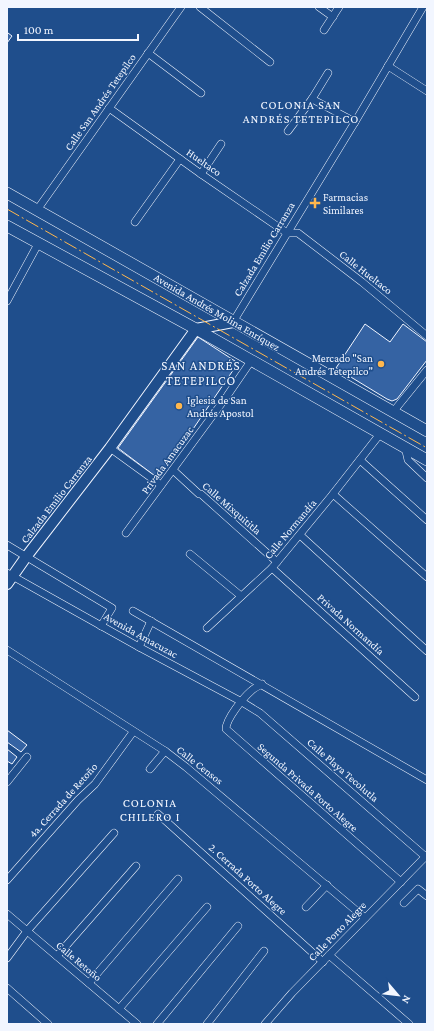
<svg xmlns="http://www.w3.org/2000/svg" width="434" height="1031" viewBox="0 0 434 1031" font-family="'Crimson Pro',serif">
	<rect width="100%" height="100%" fill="#1f4e8c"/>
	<g fill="#3563a3" stroke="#f2f6ff">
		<polygon points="8,33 12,36 7,43 7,35"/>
		<polygon points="365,324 390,342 403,324 427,342 427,360 397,399 392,401 387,399 336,368"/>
		<polygon points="198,337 238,363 159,479 118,448"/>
		<polygon points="7,730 27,745 21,752 7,742"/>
		<polygon points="7,749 17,757 12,764 7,761"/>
	</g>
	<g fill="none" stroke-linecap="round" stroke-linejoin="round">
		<g stroke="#f2f6ff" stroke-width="8">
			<g id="street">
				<polyline points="200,7 270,62"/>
				<polyline points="319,7 333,17"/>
				<polyline points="324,30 339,7"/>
				<polyline points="148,53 201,93"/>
				<polyline points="388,66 427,91"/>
				<polyline points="312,99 355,122"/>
				<polyline points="109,108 201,174 287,233 298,233 362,282 427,336"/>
				<polyline points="288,131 312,99 328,73"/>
				<polyline points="201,174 221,144"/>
				<polyline points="37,210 181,7"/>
				<polyline points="135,222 180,159"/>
				<polyline points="7,301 38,244"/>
				<polyline points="233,322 355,122 423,7"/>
				<polyline points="393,412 427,370"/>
				<polyline points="405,447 408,460 427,478"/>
				<polyline points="110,448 161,485"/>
				<polyline points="360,460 427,520"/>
				<polyline points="173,470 199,494 201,494 277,562"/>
				<polyline points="333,494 427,577"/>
				<polyline points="126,533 227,396 251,361"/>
				<polyline points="300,535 427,651"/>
				<polyline points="7,545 112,608 101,626"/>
				<polyline points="190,554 241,596"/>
				<polyline points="272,568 415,697"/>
				<polyline points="7,573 139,647 242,702 260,713 427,858"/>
				<polyline points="133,611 427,780"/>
				<polyline points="207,628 272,568 333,494 380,434"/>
				<polyline points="139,647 151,621"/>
				<polyline points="7,650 165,751 186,767 365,918"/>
				<path d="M262 684C258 686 254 688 251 691 243 698 226 719 226 729L401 882"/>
				<polyline points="150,769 165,751"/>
				<polyline points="7,782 27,757"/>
				<polyline points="158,814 323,962"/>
				<polyline points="7,880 78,800 95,784 133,732"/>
				<polyline points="404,903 418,889 427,896"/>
				<polyline points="306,907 327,885"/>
				<polyline points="7,914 137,1024"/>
				<polyline points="329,955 409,1024"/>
				<polyline points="57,956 136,866"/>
				<polyline points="7,958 27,931 114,833"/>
				<polyline points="89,983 178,879"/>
				<polyline points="7,988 48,1024"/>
				<polyline points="119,1009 207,907"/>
				<polyline points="157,1024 238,926"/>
				<polyline points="207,1024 264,951"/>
				<polyline points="265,1024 292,993 427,855"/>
			</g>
		</g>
		<g stroke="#f2f6ff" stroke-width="12">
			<polyline id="secondary" points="7,584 26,557 110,448 196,329 233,322"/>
		</g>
		<g stroke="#f2f6ff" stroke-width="12">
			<g id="primary">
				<polyline points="7,193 427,431"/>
				<polyline points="7,226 196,329 427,460"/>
			</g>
		</g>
		<use href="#street" stroke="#1f4e8c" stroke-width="7"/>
		<use href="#secondary" stroke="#1f4e8c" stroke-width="10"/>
		<use href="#primary" stroke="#1f4e8c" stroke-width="11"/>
		<polyline stroke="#ffb74d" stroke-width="1" stroke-dasharray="14 3 2 3" stroke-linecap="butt" points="7,209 427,448"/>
	</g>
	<g fill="#ffb74d" stroke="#1f4e8c" stroke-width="1.5">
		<path d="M313 197h4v4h4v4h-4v4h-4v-4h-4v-4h4z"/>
		<circle cx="381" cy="364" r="4"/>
		<circle cx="179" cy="406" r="4"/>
	</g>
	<g text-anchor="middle" stroke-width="3" stroke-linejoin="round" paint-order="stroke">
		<g font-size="11" fill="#f2f6ff" stroke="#1f4e8c">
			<text transform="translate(100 102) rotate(-55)" y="4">Calle San Andrés Tetepilco</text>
			<text transform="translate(204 162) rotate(35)" y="4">Hueltaco</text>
			<text transform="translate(264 249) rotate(-59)" y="4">Calzada Emilio Carranza</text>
			<text transform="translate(366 272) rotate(38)" y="4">Calle Hueltaco</text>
			<text transform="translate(217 312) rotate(30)" y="4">Avenida Andrés Molina Enríquez</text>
			<text transform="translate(167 460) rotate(-54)" y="4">Privada Amacuzac</text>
			<text transform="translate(56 499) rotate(-52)" y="4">Calzada Emilio Carranza</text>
			<text transform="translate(232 508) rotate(41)" y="4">Calle Mixquititla</text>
			<text transform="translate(290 529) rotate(-50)" y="4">Calle Normandía</text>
			<text transform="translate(351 624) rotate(42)" y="4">Privada Normandía</text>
			<text transform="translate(141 635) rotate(29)" y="4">Avenida Amacuzac</text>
			<text transform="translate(200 765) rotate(38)" y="4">Calle Censos</text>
			<text transform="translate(343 770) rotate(41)" y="4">Calle Playa Tecolutla</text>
			<text transform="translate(308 787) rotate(41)" y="4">Segunda Privada Porto Alegre</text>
			<text transform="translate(63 800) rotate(-48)" y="4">4a. Cerrada de Retoño</text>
			<text transform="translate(248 879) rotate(42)" y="4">2. Cerrada Porto Alegre</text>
			<text transform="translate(337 931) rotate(-46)" y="4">Calle Porto Alegre</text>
			<text transform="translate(79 961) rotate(40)" y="4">Calle Retoño</text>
		</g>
		<g font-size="11" fill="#f2f6ff" stroke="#1f4e8c" text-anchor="start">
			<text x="323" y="201">Farmacias<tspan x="323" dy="13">Similares</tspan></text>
			<text x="373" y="362" text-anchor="end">Mercado "San<tspan x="373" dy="13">Andrés Tetepilco"</tspan></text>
			<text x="187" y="404">Iglesia de San<tspan x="187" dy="13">Andrés Apostol</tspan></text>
		</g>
		<g font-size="12" letter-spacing="1" fill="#f2f6ff" stroke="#1f4e8c">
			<text x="301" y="109">COLONIA SAN<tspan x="301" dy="14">ANDRÉS TETEPILCO</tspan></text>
			<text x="150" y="807">COLONIA<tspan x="150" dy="14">CHILERO I</tspan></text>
		</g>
		<g font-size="13" letter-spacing="1" fill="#f2f6ff" stroke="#1f4e8c">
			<text x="201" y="370">SAN ANDRÉS<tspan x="201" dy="15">TETEPILCO</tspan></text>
		</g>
	</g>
	<rect width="434" height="1031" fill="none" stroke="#f2f6ff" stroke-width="16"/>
	<g transform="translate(398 995) rotate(118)" stroke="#1f4e8c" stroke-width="3" paint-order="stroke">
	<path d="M0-3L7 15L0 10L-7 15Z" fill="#f2f6ff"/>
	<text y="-6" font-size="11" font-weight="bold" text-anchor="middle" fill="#f2f6ff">N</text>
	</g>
	<path d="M18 34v6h120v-6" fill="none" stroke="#f2f6ff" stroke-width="2"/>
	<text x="24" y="34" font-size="12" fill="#f2f6ff" stroke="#1f4e8c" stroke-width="3" paint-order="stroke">100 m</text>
</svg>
